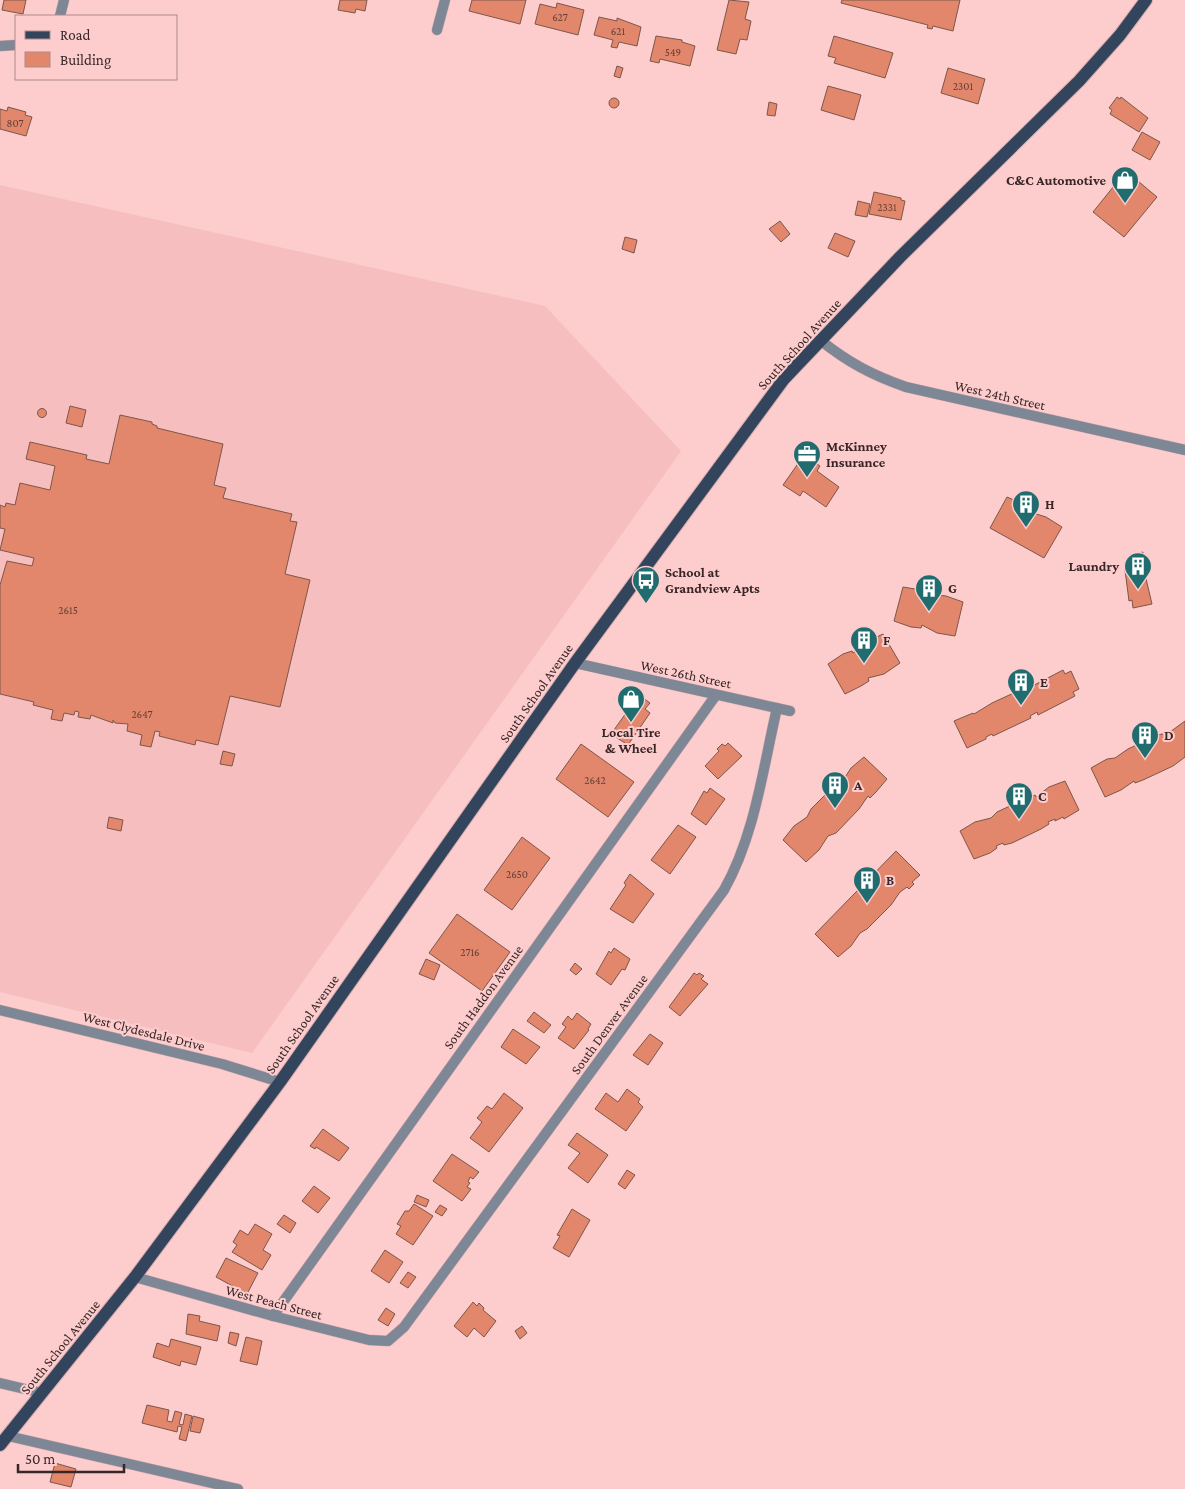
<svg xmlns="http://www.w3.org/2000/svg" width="1185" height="1489" viewBox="0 0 1185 1489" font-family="'Crimson Pro',serif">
	<rect width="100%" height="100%" fill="#fdcccd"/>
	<polygon fill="#f7bebf" points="0,185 545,306 681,451 252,1053 0,992"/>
	<g fill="#e2876b" stroke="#7d564a">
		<polygon points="4,0 26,0 23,14 2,10"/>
		<polygon points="340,0 367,0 365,11 356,9 355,13 338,10"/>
		<polygon points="472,0 526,0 520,24 469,11"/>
		<polygon points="729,0 749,2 745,19 751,21 747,40 740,39 736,54 717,50"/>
		<polygon points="842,0 960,0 953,31 933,26 932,29 927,28 928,25 841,3"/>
		<polygon points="557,3 584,10 578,35 535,24 540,4 556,8"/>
		<polygon points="599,17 617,21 617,18 641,27 637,46 619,42 617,48 611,47 613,40 594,35"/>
		<polygon points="656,36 682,40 682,42 695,46 690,66 660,59 659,63 650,61"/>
		<polygon points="834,36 893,53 885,78 834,63 836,58 828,56"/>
		<polygon points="617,66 623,68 620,78 614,76"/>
		<polygon points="948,68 985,79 978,104 941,93"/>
		<polygon points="828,86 861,95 854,120 821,110"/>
		<polygon points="1117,97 1120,99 1121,97 1148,118 1139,132 1110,114 1112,110 1109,108"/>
		<circle cx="614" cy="103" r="5"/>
		<polygon points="769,102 777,104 775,116 767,115"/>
		<polygon points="8,107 26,112 25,115 32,117 26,136 0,129 0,109 7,111"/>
		<polygon points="1142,132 1160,142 1150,160 1132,150"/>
		<polygon points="1126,171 1157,197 1124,237 1093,212"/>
		<polygon points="874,192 901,198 901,200 905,201 901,220 869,214"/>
		<polygon points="858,201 870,204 867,217 855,215"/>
		<polygon points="780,221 790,234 781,242 769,229"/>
		<polygon points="835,233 855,241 848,257 828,248"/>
		<polygon points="625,237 637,240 634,253 622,249"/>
		<polygon points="70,406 86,410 82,427 66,423"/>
		<circle cx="42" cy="413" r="4.5"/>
		<polygon points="120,415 152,422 152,424 157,426 157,428 223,444 214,485 226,488 223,498 292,514 290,521 297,522 285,574 310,580 280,707 230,696 218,745 196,740 195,745 159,736 160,732 155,731 151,747 140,745 142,735 127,731 128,724 115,723 113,720 113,723 91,715 90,719 78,717 79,712 75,711 74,715 64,713 62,721 51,719 53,710 33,705 34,702 0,694 0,585 7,561 32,566 34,558 0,550 5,529 0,528 0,505 5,507 6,503 15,505 20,483 50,490 55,466 26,459 30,442 87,455 86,459 109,464"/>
		<polygon points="804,455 820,466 817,471 839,487 826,507 803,491 800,496 783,485"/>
		<polygon points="1007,497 1023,504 1031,510 1030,512 1046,517 1062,527 1044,558 990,528"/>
		<polygon points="1143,552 1145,562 1132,565 1130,555"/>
		<polygon points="1143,566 1152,604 1133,608 1132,600 1129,601 1125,570"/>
		<polygon points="903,587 921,590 929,594 928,596 936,598 937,595 946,596 963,602 955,636 937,633 922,625 921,628 911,627 894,621"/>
		<polygon points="883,634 900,663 884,674 868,678 869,681 861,686 845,694 828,664 843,654 852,651 853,653 866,642"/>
		<polygon points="1063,670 1065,674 1071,671 1079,689 1073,692 1075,696 1038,715 1037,712 1030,716 1031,718 993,736 992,734 986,737 986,739 967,748 954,721 973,713 974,714 992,703 1018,691 1019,693"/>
		<polygon points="639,695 650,703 645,709 650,713 628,745 611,734"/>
		<polygon points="1185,721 1185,757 1173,766 1143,780 1135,783 1134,781 1121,790 1105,797 1091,768 1107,759 1115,758 1128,749 1158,735 1170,732"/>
		<polygon points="728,743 742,756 718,779 705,766 719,751 717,749 722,744 725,746"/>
		<polygon points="581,744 634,782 608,817 556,779"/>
		<polygon points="223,751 235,754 232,766 220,764"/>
		<polygon points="864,757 887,779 876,792 870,798 868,796 859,809 836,833 828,836 819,850 806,862 783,840 794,826 807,817 811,809 835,785 842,782 851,768"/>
		<polygon points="1065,781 1079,810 1064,819 1063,817 1055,821 1055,819 1048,822 1049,824 1041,829 1012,843 1004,845 1003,843 996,846 997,848 990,853 974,859 960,831 975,822 991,818 997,812 1027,798 1035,795 1036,797 1049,787"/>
		<polygon points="710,788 725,799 706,825 691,814 704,791 707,793"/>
		<polygon points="109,817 123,820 121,831 107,828"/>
		<polygon points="678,825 696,837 670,874 651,860"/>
		<polygon points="522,837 550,858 512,910 484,890"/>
		<polygon points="896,851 920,875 912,882 914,884 909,889 907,887 900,892 891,905 867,929 860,933 851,946 838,957 815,934"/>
		<polygon points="630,874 654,894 633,923 610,909 626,885 624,883"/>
		<polygon points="457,914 510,952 482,991 429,953"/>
		<polygon points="614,948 630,959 625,970 622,969 611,985 596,974 609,951 611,953"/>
		<polygon points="426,959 440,965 434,980 419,974"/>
		<polygon points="575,963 582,969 576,975 570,970"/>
		<polygon points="694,973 697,975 699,973 704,976 701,979 708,984 680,1016 669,1007"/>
		<polygon points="534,1012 551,1025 544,1033 527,1021"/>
		<polygon points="577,1013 591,1024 588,1029 589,1030 574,1049 558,1038 566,1027 562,1024 568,1016 572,1020"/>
		<polygon points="513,1029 540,1047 526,1064 501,1047"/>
		<polygon points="650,1034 663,1043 648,1065 633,1055"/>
		<polygon points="627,1089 640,1099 638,1102 643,1107 626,1131 595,1109 606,1093 618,1102"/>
		<polygon points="504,1093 523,1108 489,1152 470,1138 482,1122 477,1118 487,1106 492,1109"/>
		<polygon points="323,1129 349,1148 339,1161 316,1147 315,1149 310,1146"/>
		<polygon points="577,1133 608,1155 588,1183 568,1168 580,1153 568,1145"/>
		<polygon points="452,1154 479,1172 473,1179 470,1177 468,1182 470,1183 467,1187 471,1189 462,1201 433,1181"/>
		<polygon points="627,1170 635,1175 625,1189 618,1184"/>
		<polygon points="314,1186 330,1198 318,1213 302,1201"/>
		<polygon points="417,1195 429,1200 426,1207 414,1202"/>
		<polygon points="414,1204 433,1216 413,1245 396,1234 401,1226 397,1224 405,1211 409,1211"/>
		<polygon points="440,1205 447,1209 442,1216 435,1212"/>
		<polygon points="572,1209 590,1220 569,1257 553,1248 560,1236 557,1235"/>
		<polygon points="284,1215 296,1223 290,1233 277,1224"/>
		<polygon points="255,1224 272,1234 263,1250 271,1255 262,1270 232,1252 237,1245 233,1242 240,1230 248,1235"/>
		<polygon points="385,1250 403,1262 389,1283 371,1271"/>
		<polygon points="226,1258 258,1273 247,1294 216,1277"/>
		<polygon points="408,1272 416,1277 408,1288 400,1283"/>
		<polygon points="473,1302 477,1306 479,1303 484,1308 483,1310 496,1321 484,1337 474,1328 467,1337 454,1326"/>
		<polygon points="386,1308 395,1314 388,1326 378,1320"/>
		<polygon points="188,1314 200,1316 199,1321 220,1326 217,1341 186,1334"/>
		<polygon points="522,1326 527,1333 520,1339 515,1331"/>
		<polygon points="230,1332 239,1334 236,1346 228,1343"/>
		<polygon points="246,1337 262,1341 257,1365 240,1361"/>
		<polygon points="171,1339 201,1347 196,1365 181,1361 180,1366 153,1357 157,1343 169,1347"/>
		<polygon points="147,1405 169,1410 167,1421 172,1422 175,1411 182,1413 179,1424 183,1425 185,1414 192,1416 186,1441 179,1439 182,1427 178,1426 177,1432 142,1423"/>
		<polygon points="193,1416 204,1419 200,1433 190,1431"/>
		<polygon points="55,1463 76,1469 71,1487 50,1482"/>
	</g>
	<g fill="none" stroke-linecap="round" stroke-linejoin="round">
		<g stroke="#d6abac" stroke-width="11">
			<g id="minor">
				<polyline points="60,16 64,0"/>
				<polyline points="437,30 445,0"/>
				<polyline points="0,46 16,45"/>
				<path d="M820 340C849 363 872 375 906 387L1185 450"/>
				<polyline points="575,663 790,711"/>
				<polyline points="0,1010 222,1064 280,1082"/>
				<path d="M135 1277 273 1316 369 1340 388 1341 404 1327 724 890C755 835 763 768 777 708"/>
				<polyline points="273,1316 716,695"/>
				<polyline points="0,1383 42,1393"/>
				<polyline points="8,1436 238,1489"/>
			</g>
		</g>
		<g stroke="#d6abac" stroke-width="14">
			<polyline id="primary" points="0,1445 135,1277 280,1082 575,663 784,379 900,257 1079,81 1120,35 1146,0"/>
		</g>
		<use href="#minor" stroke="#7d8796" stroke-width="10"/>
		<use href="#primary" stroke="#33445d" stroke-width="12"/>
	</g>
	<defs>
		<g id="shop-pin" transform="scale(1.4375)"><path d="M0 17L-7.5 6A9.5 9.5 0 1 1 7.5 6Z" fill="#206c6f" stroke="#fdcccd"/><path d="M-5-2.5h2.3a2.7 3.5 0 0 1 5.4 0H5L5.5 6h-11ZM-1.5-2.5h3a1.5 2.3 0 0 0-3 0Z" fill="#fff"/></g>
		<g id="office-pin" transform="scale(1.4375)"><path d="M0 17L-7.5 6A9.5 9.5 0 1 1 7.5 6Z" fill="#206c6f" stroke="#fdcccd"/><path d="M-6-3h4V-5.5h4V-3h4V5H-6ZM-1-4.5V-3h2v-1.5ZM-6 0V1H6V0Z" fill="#fff"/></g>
		<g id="building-pin" transform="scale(1.4375)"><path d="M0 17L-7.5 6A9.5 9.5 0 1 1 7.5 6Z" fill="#206c6f" stroke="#fdcccd"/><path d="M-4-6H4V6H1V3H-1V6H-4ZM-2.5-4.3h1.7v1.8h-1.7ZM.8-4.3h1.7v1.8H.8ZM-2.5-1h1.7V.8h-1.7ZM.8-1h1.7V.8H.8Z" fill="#fff"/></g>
		<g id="bus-pin" transform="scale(1.4375)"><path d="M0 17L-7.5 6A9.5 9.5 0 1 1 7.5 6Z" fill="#206c6f" stroke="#fdcccd"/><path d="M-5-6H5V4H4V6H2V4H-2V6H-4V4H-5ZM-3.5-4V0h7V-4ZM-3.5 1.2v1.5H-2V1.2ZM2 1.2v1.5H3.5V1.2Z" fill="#fff"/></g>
	</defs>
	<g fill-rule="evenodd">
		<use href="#shop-pin" x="1125" y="180"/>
		<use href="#office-pin" x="807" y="454"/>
		<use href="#building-pin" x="1026" y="504"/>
		<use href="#building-pin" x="1138" y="566"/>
		<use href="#bus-pin" x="646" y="580"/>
		<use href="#building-pin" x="929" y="588"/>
		<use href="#building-pin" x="864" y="640"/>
		<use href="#building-pin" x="1021" y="682"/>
		<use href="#shop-pin" x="631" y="699"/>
		<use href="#building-pin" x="1145" y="735"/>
		<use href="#building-pin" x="835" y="785"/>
		<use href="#building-pin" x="1019" y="796"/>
		<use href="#building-pin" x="867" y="880"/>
	</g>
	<g text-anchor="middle" stroke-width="4" stroke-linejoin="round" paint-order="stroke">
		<g font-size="11" fill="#623e37">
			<text x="560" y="21">627</text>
			<text x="618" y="35">621</text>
			<text x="673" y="56">549</text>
			<text x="963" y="90">2301</text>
			<text x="15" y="127">807</text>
			<text x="887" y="211">2331</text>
			<text x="68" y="614">2615</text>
			<text x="142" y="718">2647</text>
			<text x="595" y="784">2642</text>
			<text x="517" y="878">2650</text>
			<text x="470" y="956">2716</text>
		</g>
		<g font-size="14" font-weight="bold" fill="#382626" stroke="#fdcccd" text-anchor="start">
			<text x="1106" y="185" text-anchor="end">C&amp;C Automotive</text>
			<text x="826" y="451">McKinney<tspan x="826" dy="16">Insurance</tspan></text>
			<text x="1045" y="509">H</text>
			<text x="1119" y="571" text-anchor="end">Laundry</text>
			<text x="665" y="577">School at<tspan x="665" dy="16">Grandview Apts</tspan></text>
			<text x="948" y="593">G</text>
			<text x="883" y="645">F</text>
			<text x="1040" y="687">E</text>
			<text x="631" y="737" text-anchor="middle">Local Tire<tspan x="631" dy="16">&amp; Wheel</tspan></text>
			<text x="1164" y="740">D</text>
			<text x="854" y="790">A</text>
			<text x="1038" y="801">C</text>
			<text x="886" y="885">B</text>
		</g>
		<g font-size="14" fill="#382626" stroke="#fdcccd">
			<text transform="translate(799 344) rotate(-48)" y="5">South School Avenue</text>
			<text transform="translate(1000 395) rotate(13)" y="5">West 24th Street</text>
			<text transform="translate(686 674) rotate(12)" y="5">West 26th Street</text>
			<text transform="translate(536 693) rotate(-55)" y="5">South School Avenue</text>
			<text transform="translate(483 997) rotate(-54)" y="5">South Haddon Avenue</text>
			<text transform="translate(302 1024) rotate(-55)" y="5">South School Avenue</text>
			<text transform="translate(609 1024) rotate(-54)" y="5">South Denver Avenue</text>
			<text transform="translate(144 1031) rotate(14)" y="5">West Clydesdale Drive</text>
			<text transform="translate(274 1302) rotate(15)" y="5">West Peach Street</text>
			<text transform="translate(60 1347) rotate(-51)" y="5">South School Avenue</text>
		</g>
	</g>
	<rect x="15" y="15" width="162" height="65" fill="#fdcccd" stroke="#ae8a8a"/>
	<rect x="25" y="31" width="25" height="8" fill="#33445d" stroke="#ae8a8a"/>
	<text x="60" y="40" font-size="15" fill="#382626">Road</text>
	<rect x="25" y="52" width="25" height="15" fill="#e2876b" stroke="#ae8a8a"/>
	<text x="60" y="65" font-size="15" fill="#382626">Building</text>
	<path d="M18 1464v8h106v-8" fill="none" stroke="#382626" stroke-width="2.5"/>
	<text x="25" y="1464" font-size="15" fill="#382626" stroke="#fdcccd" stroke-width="4" paint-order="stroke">50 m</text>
</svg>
